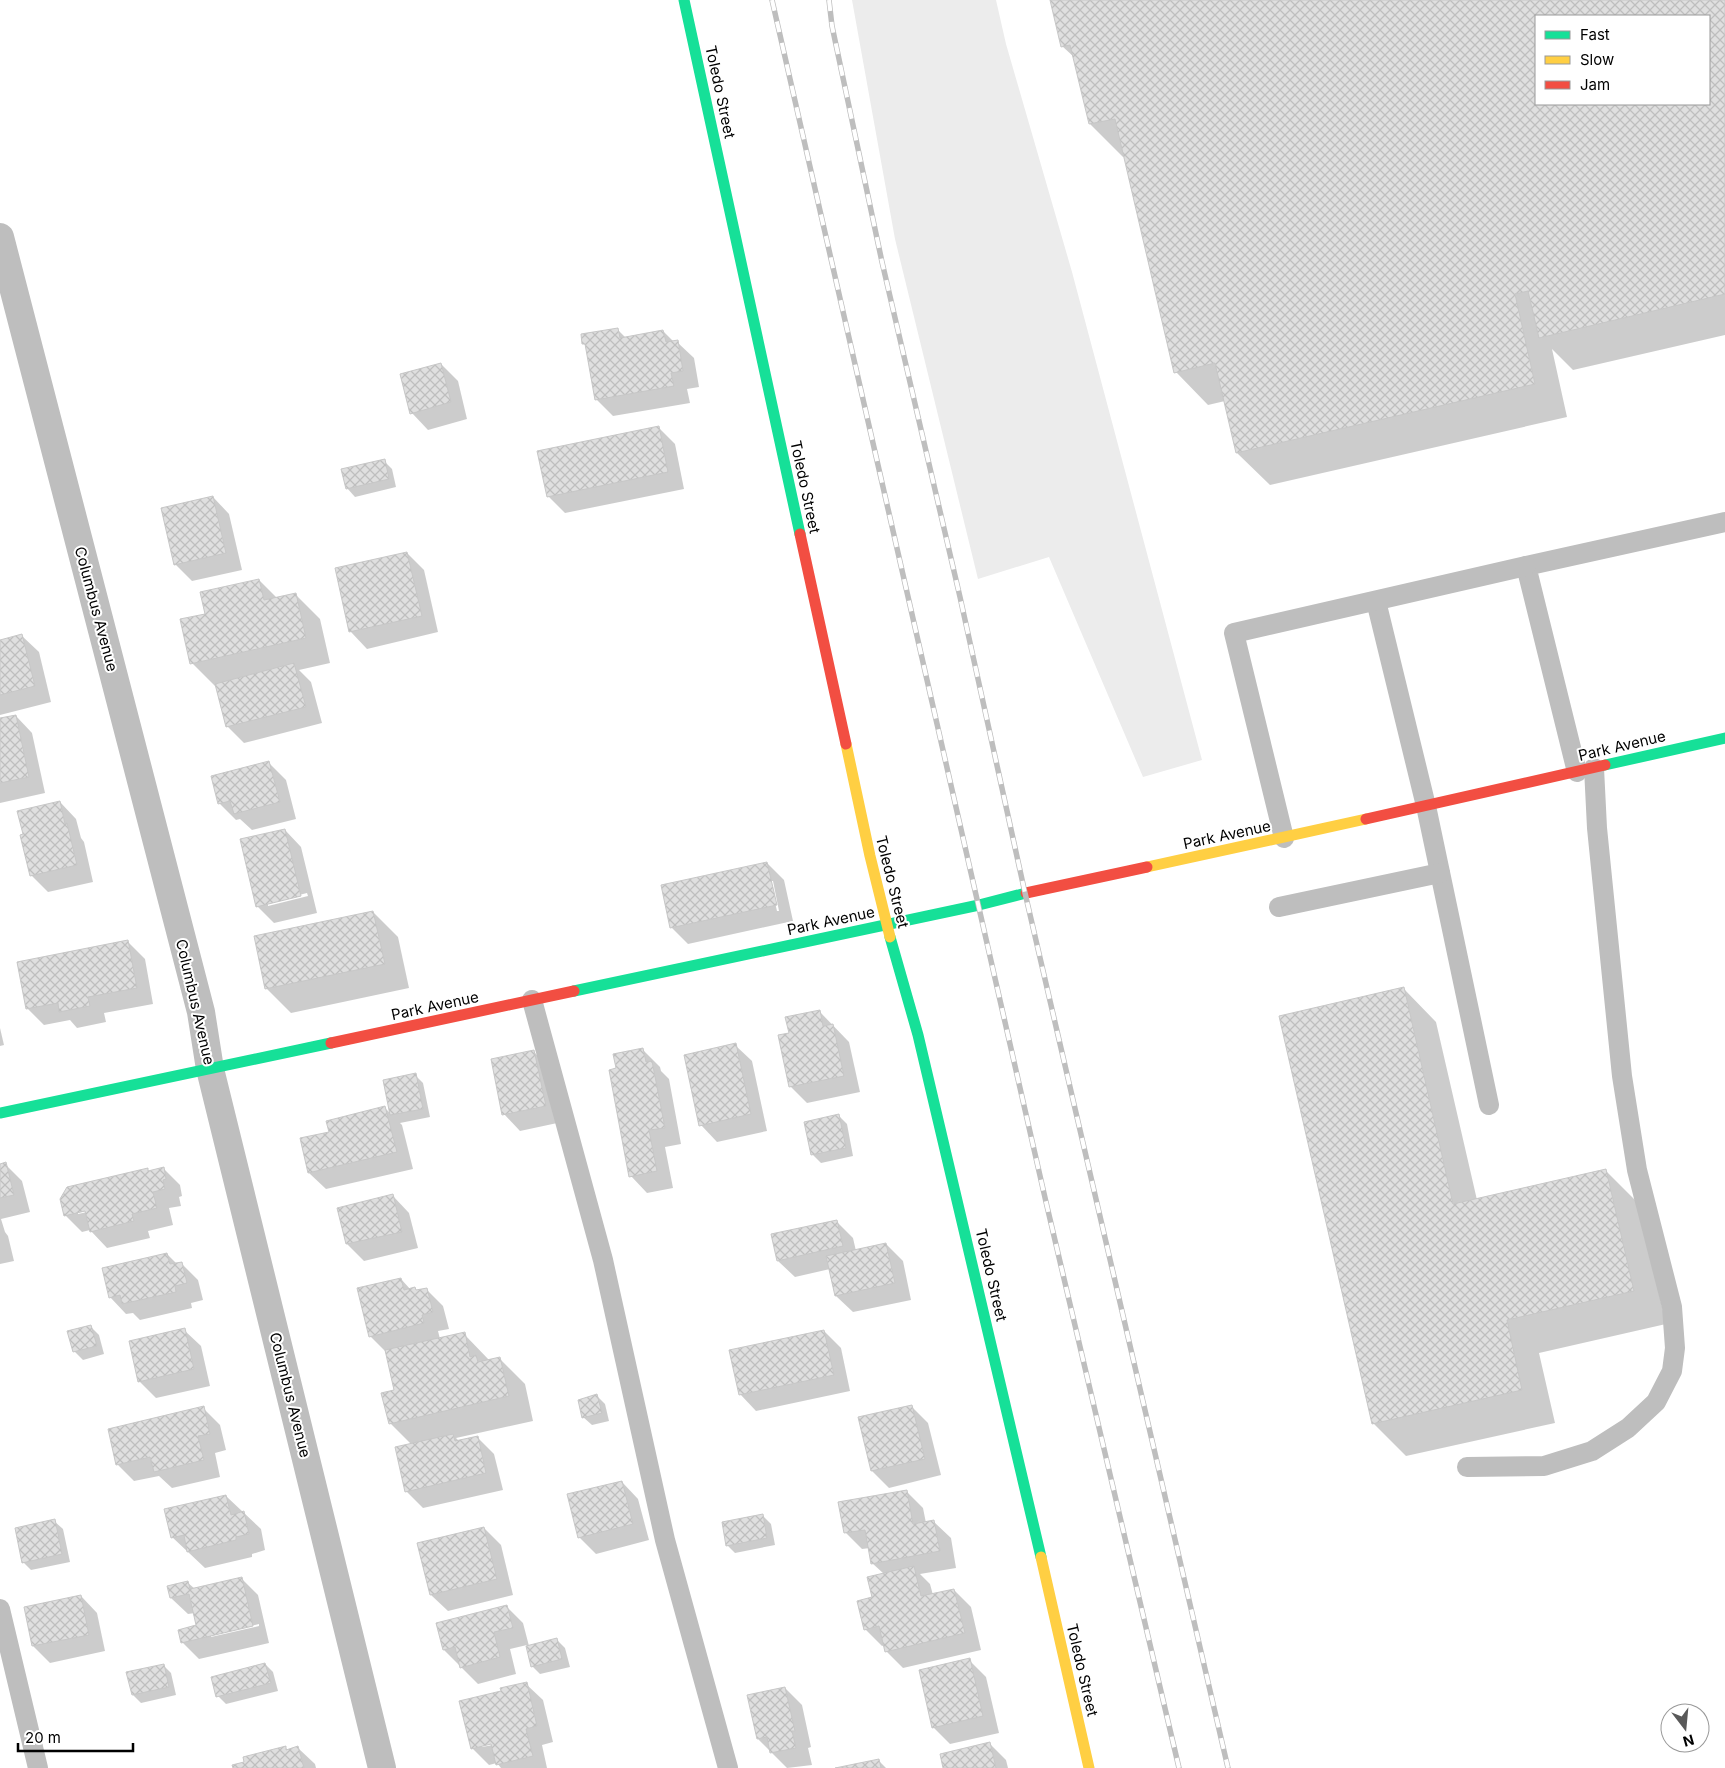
<svg xmlns="http://www.w3.org/2000/svg" width="1725" height="1768" viewBox="0 0 1725 1768" font-family="Inter,sans-serif">
	<defs>
		<pattern id="building-cross-hatch" width="8" height="8" patternUnits="userSpaceOnUse" patternTransform="scale(1.25)"><rect width="8" height="8" fill="#dfdfdf"/><path d="M0 0l8 8M0 8l8-8" fill="none" stroke="#bebebe"/></pattern>
	</defs>
	<rect width="100%" height="100%" fill="#fff"/>
	<polygon fill="#ececec" points="852,0 996,0 1006,44 1072,272 1202,760 1143,777 1049,557 978,579 895,239"/>
	<g fill="#0003" fill-rule="evenodd">
		<path d="M1052 0H1725V335L1573 370 1552 349 1567 417 1270 485 1237 453 1225 401 1208 405 1176 372 1125 156 1123 157 1090 124 1075 58 1062 46ZM1536 16H1709V104H1536Z"/>
		<polygon points="617,329 626,338 663,331 674,342 677,342 694,358 699,387 687,389 690,403 613,416 597,400 587,347 584,344"/>
		<polygon points="441,364 458,381 467,419 428,430 412,413"/>
		<polygon points="658,427 675,444 684,489 565,513 548,496"/>
		<polygon points="384,461 392,469 396,487 355,497 347,488"/>
		<polygon points="213,497 229,514 242,570 192,581 175,564"/>
		<polygon points="407,553 424,570 438,632 367,649 351,632 337,569"/>
		<polygon points="259,580 277,598 295,594 320,619 330,663 299,670 311,682 322,723 244,743 227,726 217,688 192,663 207,615"/>
		<polygon points="22,636 39,652 51,702 0,715 0,641"/>
		<polygon points="16,716 32,733 45,793 0,803 0,719"/>
		<polygon points="269,763 286,780 296,819 252,830 240,819 236,820 219,803"/>
		<polygon points="60,802 76,819 81,838 84,842 93,882 48,892 31,875"/>
		<path d="M285 830 301 847 317 913 274 923 257 906ZM307 893 308 896 268 906V903Z"/>
		<path d="M767 863 784 880 793 921 688 944 671 927ZM770 881H773L779 911H777Z"/>
		<polygon points="373,912 398,937 409,988 291,1013 266,988"/>
		<polygon points="128,942 145,959 153,1004 104,1013 106,1022 77,1028 70,1020 44,1025 27,1008"/>
		<polygon points="1404,989 1436,1022 1477,1200 1605,1170 1638,1203 1666,1324 1539,1353 1555,1423 1406,1456 1373,1423"/>
		<polygon points="819,1011 849,1042 860,1092 807,1103 790,1086 790,1034"/>
		<polygon points="0,1028 4,1045 0,1046"/>
		<polygon points="735,1045 752,1061 767,1131 717,1142 701,1125"/>
		<polygon points="643,1050 660,1067 661,1071 669,1079 681,1144 665,1147 673,1188 647,1193 631,1176 617,1069"/>
		<polygon points="533,1051 550,1068 562,1122 520,1131 504,1114"/>
		<polygon points="415,1075 423,1083 430,1117 400,1123 402,1125 413,1169 326,1189 309,1173 330,1133 385,1108 391,1114"/>
		<polygon points="839,1116 847,1124 853,1156 821,1163 813,1155"/>
		<polygon points="5,1164 22,1181 30,1212 1,1219 5,1232 8,1236 14,1261 0,1264 0,1165"/>
		<path d="M147 1169 150 1172 164 1169 180 1185 182 1196 179 1197 181 1206 169 1208 173 1225 148 1231 150 1238 107 1248 90 1230 82 1232 65 1215ZM91 1209 92 1211 78 1214V1211Z"/>
		<polygon points="393,1196 409,1213 418,1248 364,1261 347,1244"/>
		<polygon points="836,1221 853,1238 856,1251 886,1244 903,1261 911,1300 853,1312 836,1296 830,1269 795,1277 778,1261"/>
		<polygon points="167,1254 177,1264 181,1263 198,1280 203,1300 191,1303 192,1308 140,1320 133,1313 126,1314 110,1297"/>
		<polygon points="401,1279 411,1290 415,1289 418,1291 426,1289 443,1306 449,1329 438,1331 440,1339 464,1334 490,1361 500,1359 525,1384 533,1421 456,1438 459,1441 477,1437 494,1454 503,1490 423,1508 406,1491 411,1444 390,1423 395,1391 387,1353 370,1336"/>
		<polygon points="91,1327 99,1335 104,1354 83,1360 75,1352 69,1332"/>
		<polygon points="184,1330 201,1346 210,1386 156,1398 139,1381"/>
		<polygon points="824,1331 841,1348 850,1391 756,1411 740,1394"/>
		<polygon points="597,1396 605,1404 609,1421 592,1425 583,1417"/>
		<polygon points="911,1406 928,1423 941,1475 889,1488 872,1471 860,1418"/>
		<polygon points="203,1408 220,1425 226,1450 215,1453 220,1477 172,1488 159,1476 134,1481 118,1465"/>
		<polygon points="622,1482 638,1499 649,1540 596,1554 579,1537"/>
		<polygon points="906,1491 923,1508 926,1523 934,1522 951,1538 956,1568 920,1574 930,1584 933,1595 954,1590 971,1607 981,1650 903,1668 886,1651 885,1645 882,1646 865,1629 874,1598 884,1574 872,1563 870,1548 862,1549 845,1532"/>
		<polygon points="226,1496 261,1529 265,1550 252,1554 252,1557 205,1568 172,1537"/>
		<polygon points="763,1516 771,1524 775,1545 735,1553 727,1545"/>
		<polygon points="54,1521 63,1529 70,1562 31,1570 23,1562"/>
		<polygon points="484,1528 501,1545 513,1595 448,1611 431,1595"/>
		<path d="M241 1578 258 1595 269 1643 199 1659 182 1642 198 1626 195 1613 188 1614 171 1598 187 1582 195 1589ZM259 1624V1626L211 1637V1635Z"/>
		<polygon points="81,1596 97,1613 105,1651 50,1663 33,1646 25,1608"/>
		<polygon points="506,1606 523,1623 529,1646 557,1640 565,1648 570,1667 540,1674 532,1666 527,1645 510,1649 516,1674 478,1684 444,1650 438,1624"/>
		<polygon points="969,1660 986,1677 999,1733 950,1744 933,1727"/>
		<polygon points="265,1664 273,1672 278,1691 226,1704 218,1696"/>
		<polygon points="163,1665 171,1673 176,1695 141,1703 133,1695"/>
		<path d="M526 1684 543 1700 553 1742 542 1745 547 1768H501L497 1763 489 1765 472 1748 502 1692ZM497 1741 498 1744 482 1747V1745Z"/>
		<polygon points="785,1688 802,1705 811,1747 808,1748 812,1765 787,1768 758,1739"/>
		<polygon points="989,1743 1006,1760 1008,1768 945,1768"/>
		<polygon points="285,1747 288,1750 298,1748 315,1764 316,1768 234,1768"/>
		<polygon points="878,1760 886,1768 841,1768"/>
	</g>
	<g fill="url(#building-cross-hatch)" stroke="#c7c7c7" fill-rule="evenodd">
		<path d="M1050 0H1725V294L1539 338 1528 291 1515 294 1535 384 1236 453 1215 363 1174 373 1115 119 1089 124 1070 45 1061 47ZM1536 16H1709V104H1536Z"/>
		<polygon points="618,328 620,338 663,330 666,342 678,340 683,371 671,373 674,386 595,400 585,344 582,344 581,334"/>
		<polygon points="441,363 451,402 410,414 400,374"/>
		<polygon points="659,426 668,472 547,497 537,451"/>
		<polygon points="385,459 389,479 346,489 341,469"/>
		<polygon points="213,496 226,553 174,565 161,508"/>
		<polygon points="407,552 422,616 349,632 335,568"/>
		<polygon points="259,579 264,600 296,593 306,638 190,664 180,619 205,614 200,592"/>
		<polygon points="22,634 35,686 0,695 0,640"/>
		<polygon points="294,663 306,707 226,727 215,684"/>
		<polygon points="16,715 29,777 0,783 0,718"/>
		<polygon points="269,761 280,802 234,814 230,801 218,804 211,776"/>
		<polygon points="60,801 65,824 67,823 77,865 30,876 20,835 23,834 17,811"/>
		<polygon points="285,829 301,896 256,907 240,839"/>
		<polygon points="767,862 777,905 670,928 661,885"/>
		<polygon points="373,911 385,964 265,989 254,936"/>
		<polygon points="128,940 137,988 88,997 90,1006 59,1012 58,1003 26,1009 17,962"/>
		<polygon points="1404,987 1453,1204 1606,1169 1634,1291 1507,1320 1522,1390 1372,1424 1279,1016"/>
		<polygon points="820,1010 823,1026 833,1024 844,1076 789,1087 778,1035 789,1033 785,1017"/>
		<polygon points="736,1043 751,1114 699,1126 684,1055"/>
		<polygon points="643,1048 646,1062 652,1061 665,1128 649,1130 657,1171 629,1177 609,1070 616,1068 613,1054"/>
		<polygon points="534,1050 546,1106 502,1115 491,1059"/>
		<polygon points="416,1073 423,1109 390,1115 383,1080"/>
		<polygon points="385,1106 397,1152 308,1173 300,1138 329,1132 326,1121"/>
		<polygon points="839,1114 846,1148 811,1155 804,1122"/>
		<polygon points="6,1162 14,1195 0,1198 0,1164"/>
		<polygon points="164,1167 166,1179 163,1180 165,1189 153,1192 157,1208 132,1214 134,1221 90,1232 85,1211 64,1216 60,1199 67,1187 148,1168 148,1171"/>
		<polygon points="393,1194 402,1232 346,1244 337,1208"/>
		<polygon points="837,1220 843,1246 777,1261 771,1234"/>
		<polygon points="886,1243 895,1283 835,1296 826,1256"/>
		<polygon points="167,1253 170,1264 182,1262 187,1283 175,1286 176,1292 122,1304 120,1295 109,1298 102,1268"/>
		<polygon points="401,1278 404,1290 415,1287 416,1290 427,1288 433,1312 422,1315 424,1323 369,1337 357,1288"/>
		<polygon points="91,1325 97,1346 73,1352 67,1331"/>
		<polygon points="185,1328 194,1369 138,1382 129,1341"/>
		<polygon points="824,1330 834,1375 739,1395 729,1350"/>
		<polygon points="465,1332 470,1357 476,1355 478,1362 500,1357 509,1396 389,1424 381,1393 394,1390 385,1350"/>
		<polygon points="597,1394 602,1413 582,1418 578,1400"/>
		<polygon points="912,1405 925,1459 871,1471 858,1417"/>
		<polygon points="204,1406 210,1434 198,1436 204,1460 154,1472 150,1457 116,1465 108,1429"/>
		<polygon points="453,1434 455,1441 478,1436 486,1473 405,1492 395,1447"/>
		<polygon points="622,1481 633,1524 578,1538 567,1494"/>
		<polygon points="907,1490 913,1524 934,1520 940,1551 871,1564 865,1530 844,1533 838,1502"/>
		<polygon points="226,1495 231,1515 244,1511 249,1534 236,1537 236,1540 187,1552 184,1535 171,1538 164,1509"/>
		<polygon points="763,1514 767,1538 726,1546 722,1522"/>
		<polygon points="55,1519 62,1554 22,1563 15,1528"/>
		<polygon points="484,1527 497,1579 430,1595 417,1543"/>
		<polygon points="914,1566 921,1596 954,1589 965,1633 885,1652 879,1626 864,1630 857,1601 872,1597 867,1577"/>
		<polygon points="242,1577 253,1626 181,1643 178,1630 196,1625 189,1594 170,1598 167,1586 188,1581 190,1589"/>
		<polygon points="81,1595 89,1635 32,1646 24,1607"/>
		<polygon points="507,1605 513,1628 494,1632 500,1657 460,1668 455,1647 443,1650 436,1623"/>
		<polygon points="557,1638 562,1659 531,1667 526,1646"/>
		<polygon points="970,1658 983,1716 932,1728 919,1670"/>
		<polygon points="265,1663 271,1683 216,1697 211,1677"/>
		<polygon points="164,1664 169,1687 132,1695 126,1672"/>
		<polygon points="527,1682 537,1726 526,1729 533,1756 496,1765 491,1744 471,1749 459,1701 501,1691 500,1688"/>
		<polygon points="785,1687 795,1731 792,1731 796,1748 770,1753 767,1737 757,1739 747,1695"/>
		<polygon points="990,1742 996,1768 943,1768 940,1754"/>
		<polygon points="286,1746 286,1750 298,1746 304,1768 233,1768 232,1765 244,1762 243,1757"/>
		<polygon points="879,1759 881,1768 835,1768"/>
	</g>
	<g fill="none" stroke-linecap="round" stroke-linejoin="round">
		<g stroke="#bebebe" stroke-width="20">
			<polyline points="1376,601 1426,806 1489,1105"/>
			<polyline points="1577,772 1526,566 1725,522"/>
			<polyline points="1284,838 1234,633 1526,566"/>
			<polyline points="1279,907 1440,873"/>
			<polyline points="532,1000 603,1260 665,1540 728,1768"/>
			<polyline points="1467,1467 1544,1466 1592,1451 1628,1428 1656,1402 1672,1371 1675,1348 1672,1307 1637,1170 1622,1076 1597,828 1594,768"/>
			<polyline points="0,1609 38,1768"/>
		</g>
		<polyline stroke="#bebebe" stroke-width="28" points="0,237 201,1012 210,1069 382,1768"/>
		<g stroke="#16e098" stroke-width="11">
			<polyline points="684,0 800,534"/>
			<polyline points="1605,765 1725,738"/>
			<polyline points="890,937 918,1035 1041,1557"/>
			<polyline points="574,991 979,905 1026,893"/>
			<polyline points="0,1113 331,1043"/>
		</g>
		<g stroke="#ffcf43" stroke-width="11">
			<polyline points="846,744 870,856 890,937"/>
			<polyline points="1147,867 1366,819"/>
			<polyline points="1041,1557 1089,1768"/>
		</g>
		<g stroke="#f24e42" stroke-width="11">
			<polyline points="800,534 846,744"/>
			<polyline points="1366,819 1605,765"/>
			<polyline points="1026,893 1147,867"/>
			<polyline points="331,1043 574,991"/>
		</g>
		<g stroke="#bebebe" stroke-width="5.5">
			<g id="rail">
				<polyline points="772,0 1046,1202 1179,1768"/>
				<polyline points="829,0 832,26 882,262 960,597 1025,893 1228,1768"/>
			</g>
		</g>
		<use href="#rail" stroke="#fff" stroke-width="4" stroke-dasharray="11" stroke-linecap="butt"/>
	</g>
	<g text-anchor="middle" stroke-width="4" stroke-linejoin="round" paint-order="stroke">
		<g font-size="15" fill="#000" stroke="#fff">
			<text transform="translate(720 92) rotate(78)" y="5">Toledo Street</text>
			<text transform="translate(805 487) rotate(78)" y="5">Toledo Street</text>
			<text transform="translate(96 609) rotate(75)" y="5">Columbus Avenue</text>
			<text transform="translate(1622 746) rotate(-13)" y="5">Park Avenue</text>
			<text transform="translate(1227 835) rotate(-12)" y="5">Park Avenue</text>
			<text transform="translate(892 882) rotate(76)" y="5">Toledo Street</text>
			<text transform="translate(831 921) rotate(-12)" y="5">Park Avenue</text>
			<text transform="translate(195 1002) rotate(77)" y="5">Columbus Avenue</text>
			<text transform="translate(435 1006) rotate(-12)" y="5">Park Avenue</text>
			<text transform="translate(991 1275) rotate(77)" y="5">Toledo Street</text>
			<text transform="translate(290 1395) rotate(76)" y="5">Columbus Avenue</text>
			<text transform="translate(1082 1670) rotate(77)" y="5">Toledo Street</text>
		</g>
	</g>
	<rect x="1535" y="15" width="175" height="90" fill="#ffffff" stroke="#999999"/>
	<rect x="1545" y="31" width="25" height="8" fill="#16e098" stroke="#999999"/>
	<text x="1580" y="40" font-size="15" fill="#000000">Fast</text>
	<rect x="1545" y="56" width="25" height="8" fill="#ffcf43" stroke="#999999"/>
	<text x="1580" y="65" font-size="15" fill="#000000">Slow</text>
	<rect x="1545" y="81" width="25" height="8" fill="#f24e42" stroke="#999999"/>
	<text x="1580" y="90" font-size="15" fill="#000000">Jam</text>
	<g transform="translate(1685 1728) rotate(164)"><circle r="24" fill="#ffffff" stroke="#999999"/>
	<path d="M0-4L9 19L0 12L-9 19Z" fill="#595959"/>
	<text y="-8" font-size="14" font-weight="bold" text-anchor="middle" fill="#000000">N</text>
	</g>
	<path d="M18 1743v8h115v-8" fill="none" stroke="#000000" stroke-width="2.5"/>
	<text x="25" y="1743" font-size="15" fill="#000000" stroke="#ffffff" stroke-width="4" paint-order="stroke">20 m</text>
</svg>
